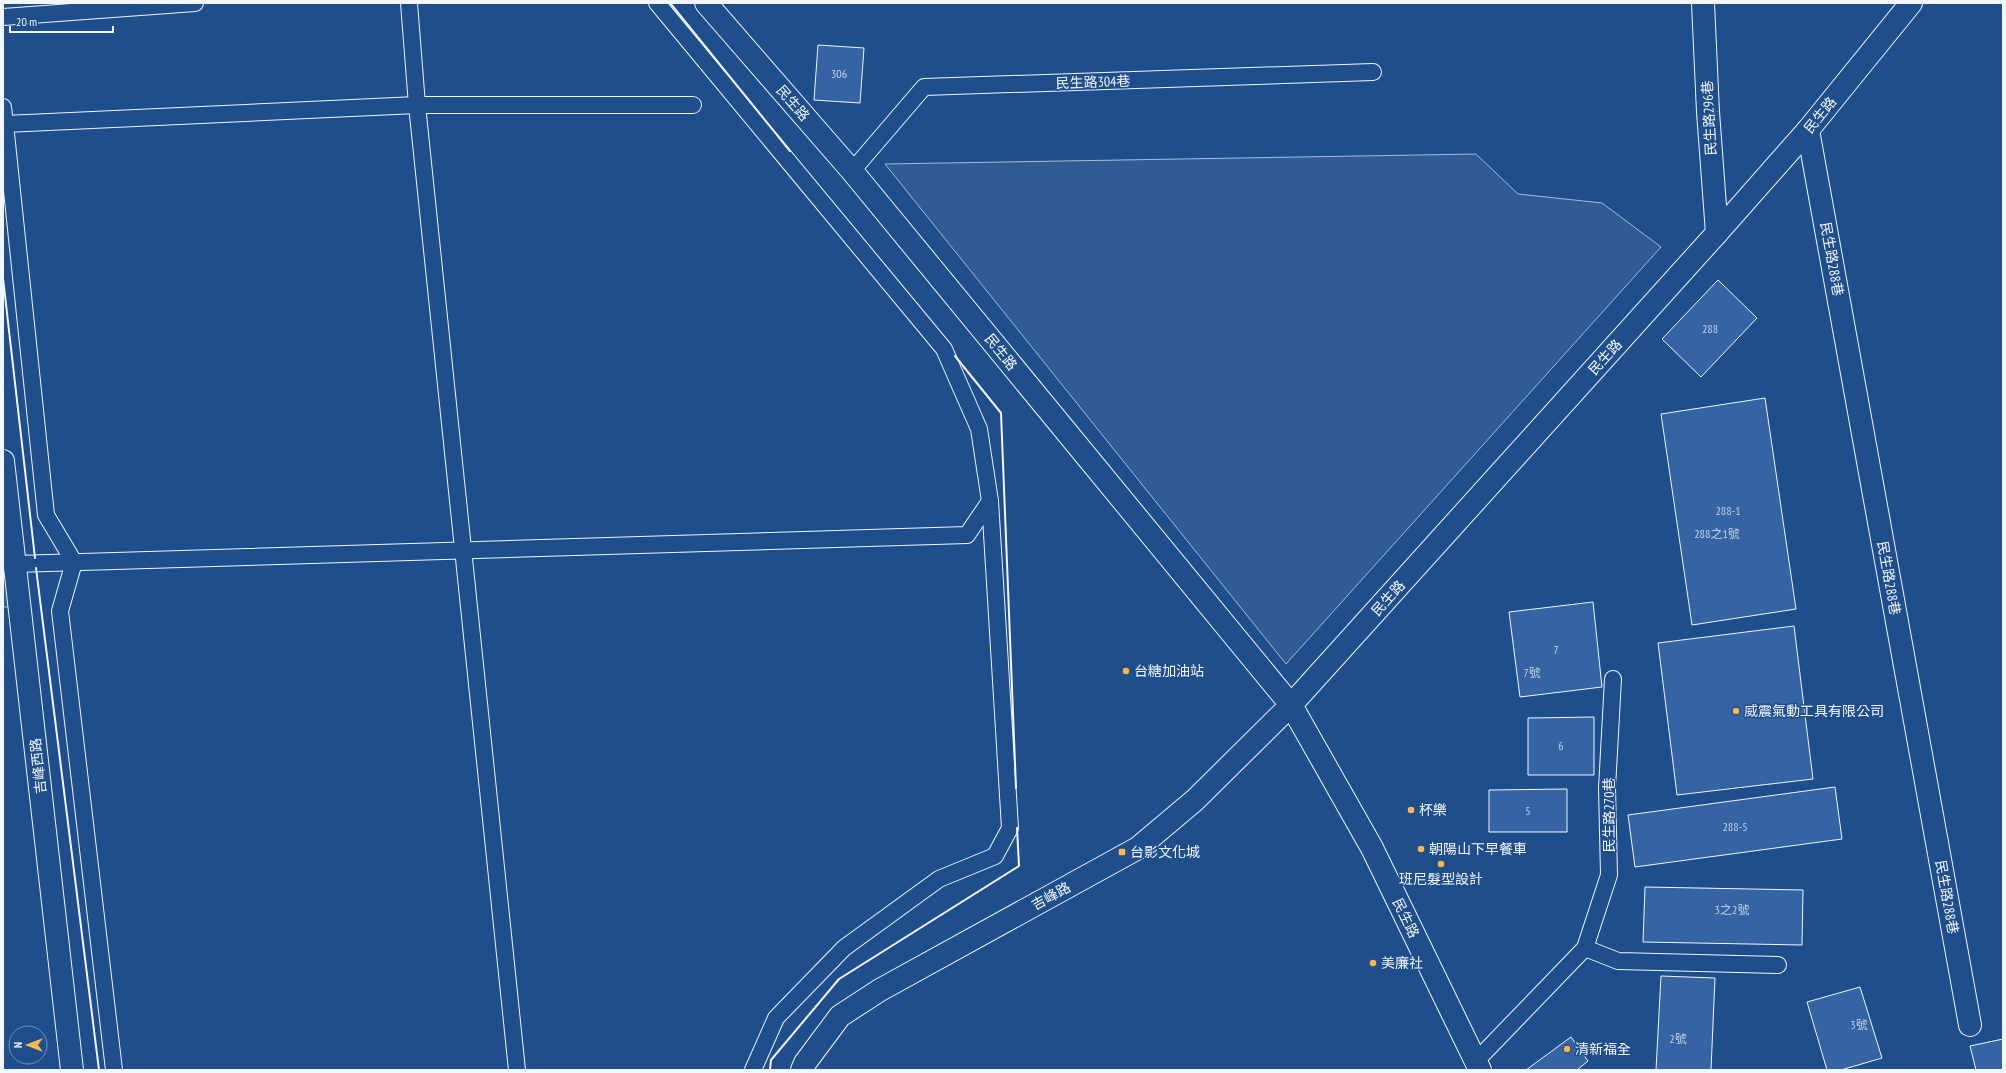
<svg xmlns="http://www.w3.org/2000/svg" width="2006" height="1073" viewBox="0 0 2006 1073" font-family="'PT Sans Narrow','Noto Sans TC',sans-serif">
	<rect width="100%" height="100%" fill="#1f4e8c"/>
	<g fill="#305b95" stroke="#a8bbd7">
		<polygon points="1476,154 1518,194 1602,203 1661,247 1286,664 885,164"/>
		<polygon points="3,527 11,607 3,607"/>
	</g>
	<g fill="#3563a3" stroke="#f2f6ff">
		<polygon points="818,45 864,48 860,103 814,100"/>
		<polygon points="1718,280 1757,318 1701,377 1662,339"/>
		<polygon points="1765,398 1796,609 1692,625 1661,414"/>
		<polygon points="1593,602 1602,687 1520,697 1509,612"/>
		<polygon points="1794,626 1813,779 1677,795 1658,643"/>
		<polygon points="1594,717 1594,775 1528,775 1528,718"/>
		<polygon points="1835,787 1842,839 1635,867 1628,815"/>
		<polygon points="1567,789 1567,832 1489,832 1489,790"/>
		<polygon points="1645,887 1803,890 1802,945 1643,942"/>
		<polygon points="1661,976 1715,978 1711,1070 1656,1070"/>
		<polygon points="1860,987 1882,1058 1841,1070 1827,1070 1807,1002"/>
		<polygon points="1571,1037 1588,1061 1577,1070 1526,1070"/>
		<polygon points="2003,1039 2003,1070 1976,1070 1970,1046"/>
	</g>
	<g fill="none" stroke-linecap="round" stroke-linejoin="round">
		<g stroke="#f2f6ff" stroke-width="18">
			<g id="service">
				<polyline points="409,3 417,105 517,1070"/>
				<polyline points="657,3 944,349 979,429 990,501 1010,828 995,856 939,879 844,948 776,1018 753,1070"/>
				<polyline points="3,17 195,3"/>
				<polyline points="3,107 5,124"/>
				<polyline points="852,171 924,87 1373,72"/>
				<polyline points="15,564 967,535 990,501"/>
				<polyline points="1585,948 1609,875 1607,788 1613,679"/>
				<polyline points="1476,1061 1585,948 1618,961 1778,965"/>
				<polyline points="114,1070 60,611 74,562 46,515 5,124 417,105 693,105"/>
			</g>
		</g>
		<g stroke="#f2f6ff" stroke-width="24">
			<g id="minor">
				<polyline points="1703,3 1708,112 1717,233"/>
				<polyline points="1808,130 1970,1025"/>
				<polyline points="3,461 72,1070"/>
			</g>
		</g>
		<g stroke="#f2f6ff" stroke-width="24">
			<g id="tertiary">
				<polyline points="706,3 852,171 1291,705 1372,848 1480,1070"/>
				<polyline points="802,1070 805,1063 840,1016 880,990 1138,848 1195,800 1291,705 1717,233 1808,130 1911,3"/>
			</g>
		</g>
		<use href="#service" stroke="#1f4e8c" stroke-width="16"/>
		<use href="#minor" stroke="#1f4e8c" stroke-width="22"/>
		<use href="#tertiary" stroke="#1f4e8c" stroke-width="22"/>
		<g stroke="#f2f6ff" stroke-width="2">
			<polyline points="670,3 790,151"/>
			<polyline points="3,278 35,558"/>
			<polyline points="955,356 1001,413 1016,788"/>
			<polyline points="36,568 99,1070"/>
			<polyline points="770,1070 771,1060 839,979 1019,866 1017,828"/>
		</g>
	</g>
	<g fill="#ffb74d" stroke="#1f4e8c" stroke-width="1.5">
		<circle cx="1126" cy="671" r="4"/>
		<circle cx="1736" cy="711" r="4"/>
		<circle cx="1411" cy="810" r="4"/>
		<circle cx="1421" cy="849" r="4"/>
		<rect x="1118" y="848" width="8" height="8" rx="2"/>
		<circle cx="1441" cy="864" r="4"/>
		<circle cx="1373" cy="963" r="4"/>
		<circle cx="1567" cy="1049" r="4"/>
	</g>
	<g text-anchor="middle" stroke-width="3" stroke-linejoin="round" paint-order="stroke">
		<g font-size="12" fill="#c3d1e8">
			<text x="839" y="78">306</text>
			<text x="1710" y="333">288</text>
			<text x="1728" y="515">288-1</text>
			<text x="1717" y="538">288之1號</text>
			<text x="1556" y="654">7</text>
			<text x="1532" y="677">7號</text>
			<text x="1561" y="750">6</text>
			<text x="1528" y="815">5</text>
			<text x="1735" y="831">288-5</text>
			<text x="1732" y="914">3之2號</text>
			<text x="1859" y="1029">3號</text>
			<text x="1678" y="1043">2號</text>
		</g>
		<g font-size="14" fill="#f2f6ff" stroke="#1f4e8c">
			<text transform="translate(1093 82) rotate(-2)" y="5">民生路304巷</text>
			<text transform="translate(793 103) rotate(49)" y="5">民生路</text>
			<text transform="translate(1820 115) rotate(-51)" y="5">民生路</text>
			<text transform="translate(1709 118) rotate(-93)" y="5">民生路296巷</text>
			<text transform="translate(1832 259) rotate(80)" y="5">民生路288巷</text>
			<text transform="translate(1001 352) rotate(51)" y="5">民生路</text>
			<text transform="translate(1605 357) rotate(-48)" y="5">民生路</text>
			<text transform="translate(1889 578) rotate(80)" y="5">民生路288巷</text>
			<text transform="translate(1388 598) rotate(-48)" y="5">民生路</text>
			<text transform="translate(38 766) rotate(-96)" y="5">吉峰西路</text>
			<text transform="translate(1609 815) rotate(-90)" y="5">民生路270巷</text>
			<text transform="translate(1051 896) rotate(-29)" y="5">吉峰路</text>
			<text transform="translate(1947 897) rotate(80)" y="5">民生路288巷</text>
			<text transform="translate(1406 918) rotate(64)" y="5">民生路</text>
		</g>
		<g font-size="14" fill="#f2f6ff" stroke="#1f4e8c" text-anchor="start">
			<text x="1134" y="676">台糖加油站</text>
			<text x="1744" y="716">威震氣動工具有限公司</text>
			<text x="1419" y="815">杯樂</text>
			<text x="1429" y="854">朝陽山下早餐車</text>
			<text x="1130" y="857">台影文化城</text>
			<text x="1441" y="884" text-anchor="middle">班尼髮型設計</text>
			<text x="1381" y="968">美廉社</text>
			<text x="1575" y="1054">清新福全</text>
		</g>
	</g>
	<rect width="2006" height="1073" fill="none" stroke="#f2f6ff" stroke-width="8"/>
	<g transform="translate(28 1045) rotate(270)"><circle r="19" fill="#1f4e8c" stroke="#7391ba"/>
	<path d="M0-3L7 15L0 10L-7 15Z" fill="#ffb74d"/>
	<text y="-6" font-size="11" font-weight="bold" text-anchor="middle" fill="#f2f6ff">N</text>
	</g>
	<path d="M10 26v6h103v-6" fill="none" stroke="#f2f6ff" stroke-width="2"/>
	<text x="16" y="26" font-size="12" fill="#f2f6ff" stroke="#1f4e8c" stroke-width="3" paint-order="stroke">20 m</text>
</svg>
